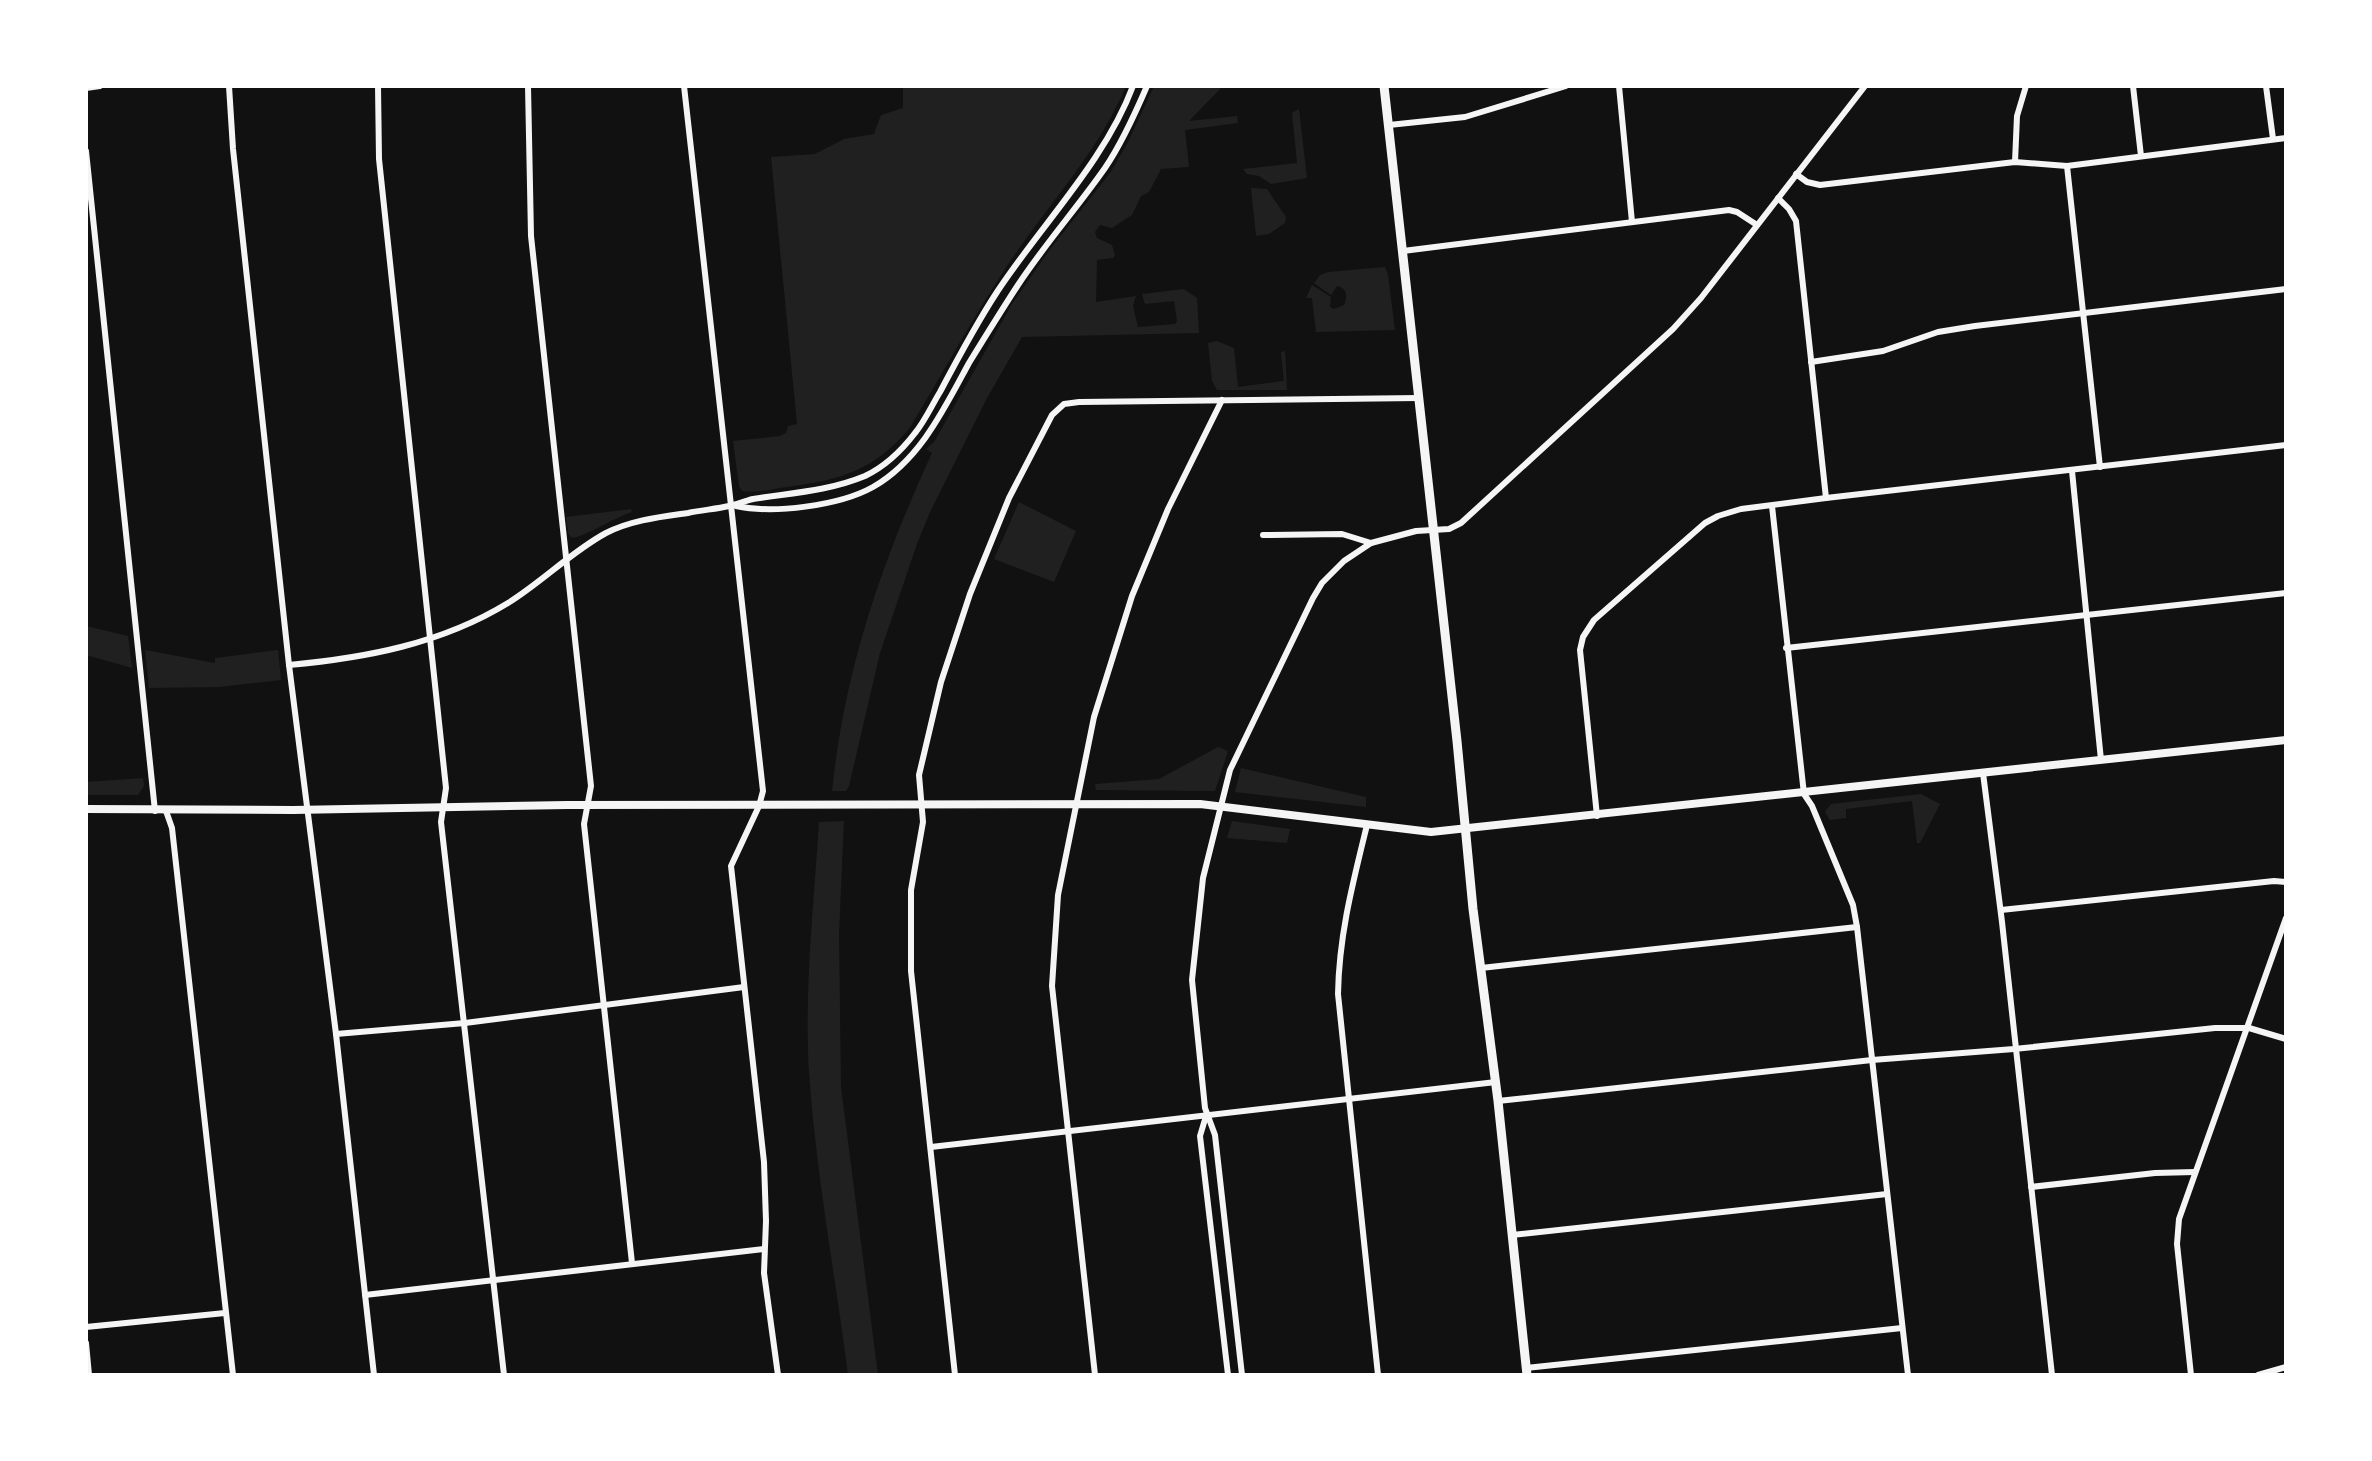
<svg xmlns="http://www.w3.org/2000/svg" width="2372" height="1461" viewBox="0 0 2372 1461" font-family="Ubuntu,sans-serif">
	<rect width="100%" height="100%" fill="#111"/>
	<g fill="#202020">
		<path d="M903 86H1126C1099 151 1050 202 1011 260 974 315 943 373 909 429 873 471 840 480 786 487 772 489 757 493 742 491L739 486 733 441 780 436 786 433 788 426 797 424 771 157 815 154 844 139 874 134 881 115 903 108Z"/>
		<path d="M1154 86H1223L1189 121 1237 116 1238 123 1185 130 1189 167 1161 169 1149 192 1141 196 1132 215 1112 228 1100 225 1095 232 1097 238 1112 245 1115 255 1113 258 1097 260 1096 302 1136 296 1133 306 1138 327 1175 324 1177 321 1174 301 1145 304 1142 294 1184 289 1197 298 1199 333 1022 337 986 400 930 512 917 544 880 653 849 786 846 791H832C845 668 881 564 932 453L926 449 934 442 1012 304 1048 252 1110 173 1127 144Z"/>
		<polygon points="1299,109 1307,178 1271,184 1259,176 1247,174 1243,169 1297,163 1292,113"/>
		<polygon points="1251,188 1267,189 1286,217 1285,223 1269,234 1256,236"/>
		<path d="M1385 267 1388 275 1395 330 1316 332 1312 298H1306L1312 285 1331 297 1330 307 1334 309 1344 305C1348 296 1347 288 1337 286L1331 295 1314 283 1320 275 1328 272Z"/>
		<polygon points="1217,341 1234,348 1238,387 1284,381 1281,352 1285,351 1287,390 1217,390 1212,381 1208,343"/>
		<polygon points="1019,502 1076,531 1054,582 994,559"/>
		<path d="M631 509 632 512C613 518 587 536 572 538L568 533 566 517Z"/>
		<polygon points="86,626 128,636 132,668 86,655"/>
		<polygon points="145,650 215,663 215,658 278,650 281,680 219,687 149,688"/>
		<polygon points="1218,747 1228,751 1215,791 1096,790 1095,784 1159,779"/>
		<polygon points="1241,768 1366,797 1366,807 1235,792"/>
		<polygon points="143,778 144,786 138,795 86,795 86,782"/>
		<polygon points="1921,794 1940,804 1920,843 1917,843 1912,801 1846,809 1846,818 1830,820 1825,812 1831,804"/>
		<path d="M844 821 839 934 841 1087 878 1375H848C835 1274 816 1173 809 1072 804 989 814 904 819 822Z"/>
		<polygon points="1232,821 1290,829 1287,843 1227,838"/>
	</g>
	<g fill="none" stroke-linecap="round" stroke-linejoin="round">
		<g stroke="#f5f5f5" stroke-width="6">
			<polyline points="229,86 233,149 289,665 336,1034 374,1375"/>
			<polyline points="378,86 379,159 446,788 441,822 504,1375"/>
			<polyline points="528,86 531,236 591,786 584,824 632,1263"/>
			<polyline points="684,86 763,791 759,806 731,866 764,1162 766,1221 764,1273 778,1375"/>
			<polyline points="1619,86 1632,222"/>
			<polyline points="2133,86 2141,156"/>
			<polyline points="2266,86 2273,139"/>
			<polyline points="86,88 100,86"/>
			<polyline points="1389,125 1465,117 1566,86"/>
			<polyline points="86,151 155,811"/>
			<polyline points="2015,162 2017,116 2026,86"/>
			<polyline points="2067,166 2100,467"/>
			<polyline points="1796,174 1807,182 1820,185 2015,162 2067,166 2286,138"/>
			<polyline points="1778,198 1789,209 1796,221 1826,498"/>
			<polyline points="1403,251 1729,210 1737,212 1757,225"/>
			<polyline points="1811,362 1883,351 1938,332 1975,326 2286,289"/>
			<polyline points="2072,471 2101,760"/>
			<path d="M736 506C773 514 839 506 873 487 920 460 944 409 969 363 985 337 1001 311 1018 285 1045 244 1077 208 1105 168 1122 143 1135 114 1147 86"/>
			<polyline points="1772,506 1804,794 1812,806 1853,905 1857,927 1908,1375"/>
			<polyline points="1263,535 1342,534 1371,543"/>
			<polyline points="1786,648 2286,593"/>
			<path d="M289 665C365 658 441 644 508 603 542 582 571 552 606 533 632 520 660 517 688 513 702 510 716 509 729 506 737 504 745 501 753 499 791 493 829 491 865 476 884 467 902 450 915 433 925 421 932 405 940 392 958 358 976 324 997 292 1041 225 1105 161 1133 86"/>
			<polyline points="1983,773 2002,922 2052,1375"/>
			<polyline points="166,811 172,828 233,1375"/>
			<polyline points="1597,816 1580,650 1583,637 1594,620 1705,523 1718,516 1741,509 1826,498 2286,445"/>
			<path d="M1367 825C1353 882 1339 935 1338 994L1378 1375"/>
			<polyline points="2001,910 2274,881 2286,882"/>
			<polyline points="1481,968 1857,927"/>
			<polyline points="336,1034 465,1023 744,987"/>
			<polyline points="1498,1101 1872,1060 2014,1049 2215,1028 2249,1028 2286,1039"/>
			<polyline points="1206,1116 1200,1136 1228,1375"/>
			<polyline points="931,1147 1496,1082"/>
			<polyline points="2031,1187 2155,1173 2195,1172"/>
			<polyline points="1512,1235 1887,1194"/>
			<polyline points="365,1295 764,1249"/>
			<polyline points="86,1327 225,1313"/>
			<polyline points="86,1343 89,1375"/>
			<polyline points="1526,1368 1902,1328"/>
			<polyline points="955,1375 911,971 911,890 923,822 919,775 941,682 970,594 1009,498 1052,415 1064,404 1079,402 1419,398"/>
			<polyline points="1095,1375 1052,986 1058,895 1094,717 1132,596 1168,509 1222,400"/>
			<polyline points="1242,1375 1215,1135 1205,1108 1192,980 1203,878 1230,770 1313,598 1322,583 1344,561 1371,543 1416,531 1449,529 1461,523 1673,329 1701,298 1865,86"/>
			<polyline points="2191,1375 2177,1244 2179,1219 2286,918"/>
			<polyline points="2258,1375 2286,1367"/>
		</g>
		<polyline stroke="#f5f5f5" stroke-width="8" points="86,809 293,810 567,805 1200,804 1431,832 2286,740"/>
		<polyline stroke="#f5f5f5" stroke-width="9" points="1384,86 1457,741 1473,909 1498,1101 1527,1375"/>
	</g>
	<rect width="2372" height="1461" fill="none" stroke="#ffffff" stroke-width="176"/>
</svg>
